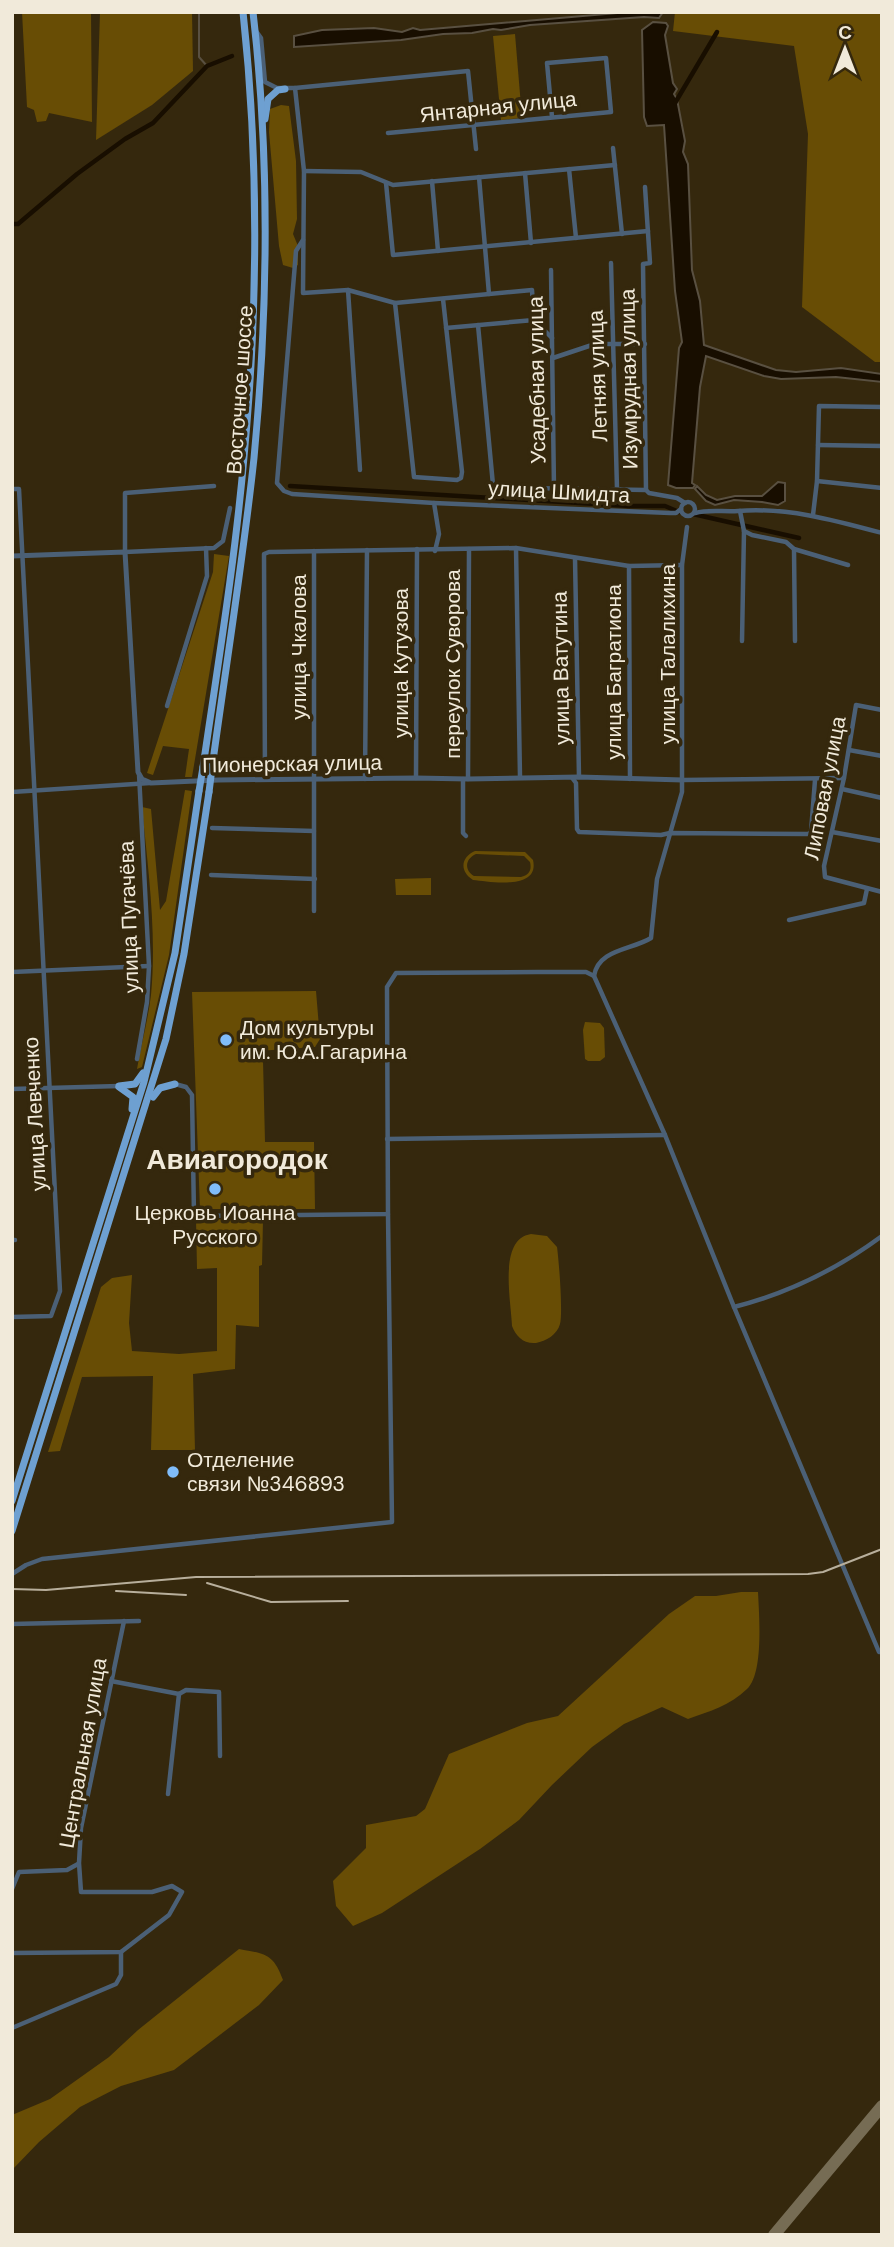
<svg xmlns="http://www.w3.org/2000/svg" width="894" height="2247" viewBox="0 0 894 2247" font-family="'DM Sans',sans-serif">
	<rect width="100%" height="100%" fill="#35280d"/>
	<g fill="#684d05" fill-rule="evenodd">
		<polygon points="22,12 91,12 92,122 49,113 46,121 37,122 34,110 27,107"/>
		<polygon points="100,12 192,12 193,71 152,105 96,140"/>
		<polygon points="675,12 882,12 882,362 875,362 802,307 808,134 794,46 673,31"/>
		<polygon points="515,34 522,118 501,120 493,36"/>
		<polygon points="281,105 289,106 296,161 297,219 293,234 298,246 298,265 293,268 283,265 279,246 269,132 270,109"/>
		<polygon points="214,554 229,556 192,777 185,777 189,749 163,746 153,775 147,773 213,572"/>
		<path d="M185 790 192 791 169 955 142 1067 137 1069C141 1045 148 1020 151 995 157 933 148 869 142 807L151 809 160 910 166 901Z"/>
		<path d="M475 851 525 852 533 860C540 890 491 882 473 880 459 871 461 857 475 851ZM476 854 524 856 530 862C532 870 529 875 521 877L474 876C464 870 465 859 476 854Z"/>
		<polygon points="431,878 431,895 396,895 395,879"/>
		<polygon points="316,991 320,1039 315,1047 258,1051 258,1059 263,1060 265,1142 314,1142 315,1209 200,1209 192,992"/>
		<polygon points="585,1022 600,1023 604,1028 605,1057 600,1061 588,1061 585,1059 583,1030"/>
		<polygon points="196,1219 263,1220 262,1265 259,1266 259,1327 236,1325 235,1369 193,1374 195,1450 151,1450 153,1376 82,1377 60,1451 48,1452 101,1287 112,1278 132,1275 129,1323 132,1351 179,1354 217,1351 217,1268 197,1269"/>
		<path d="M531 1234 547 1236 557 1247C559 1261 563 1313 560 1324 557 1335 546 1341 536 1343 523 1344 516 1336 512 1326 511 1300 498 1239 531 1234Z"/>
		<path d="M741 1592H758C759 1614 764 1673 747 1689 731 1705 708 1712 688 1719L662 1707 624 1724 592 1747 552 1785 519 1820 480 1849 382 1913 353 1926 336 1906 333 1881 366 1848V1825L416 1816 425 1809 449 1754 527 1723 558 1716 669 1614 695 1596H716Z"/>
		<path d="M239 1949C265 1954 273 1953 283 1980L259 2005 174 2070 121 2086 80 2107 39 2142 12 2170V2115L50 2099 109 2057 138 2030Z"/>
	</g>
	<g fill="#180e00" stroke="#595041" stroke-width="2">
		<polygon points="629,12 663,12 659,18 644,17 530,25 501,30 493,29 472,33 443,34 401,40 294,47 294,36 322,30 374,28 402,32 413,28 420,30"/>
		<polygon points="653,22 666,23 668,26 665,35 673,83 677,89 674,94 677,99 685,141 683,152 688,164 692,270 700,301 704,345 776,370 796,372 841,368 882,374 882,382 836,377 781,379 764,376 706,356 700,387 692,483 695,485 693,488 676,488 668,485 679,348 682,342 675,291 664,125 647,126 644,117 642,30"/>
		<polygon points="778,482 785,483 785,501 778,505 762,502 734,500 715,505 706,501 695,489 697,486 706,495 717,500 735,496 762,496"/>
	</g>
	<g fill="none" stroke-linecap="round" stroke-linejoin="round">
		<polyline stroke="#595041" stroke-width="2" points="199,12 199,57 207,66"/>
		<g stroke="#180e00" stroke-width="4.5">
			<polyline points="675,103 717,32"/>
			<polyline points="12,224 18,224 77,174 125,139 153,123 207,66 232,56"/>
			<polyline points="290,486 630,506 665,506 679,512"/>
			<polyline points="693,514 799,538"/>
		</g>
		<polyline stroke="#766c54" stroke-width="12" points="774,2235 882,2106"/>
		<g stroke="#4b6076" stroke-width="4.5">
			<polyline points="256,31 261,38 265,82 277,88 295,88 468,71 476,149"/>
			<polyline points="295,88 304,171 303,293 348,290 395,303 532,290 534,320 552,338"/>
			<polyline points="388,133 611,112 606,58 547,63 552,117"/>
			<polyline points="613,148 622,234"/>
			<polyline points="569,169 576,238"/>
			<polyline points="304,171 361,172 393,185 615,165"/>
			<polyline points="525,173 531,243"/>
			<polyline points="479,177 489,294"/>
			<polyline points="432,181 438,251"/>
			<polyline points="386,183 393,255 648,231"/>
			<polyline points="645,187 650,263 643,264 646,490"/>
			<polyline points="303,240 296,251 277,483 284,491 292,494 434,503 439,534 435,551"/>
			<polyline points="611,263 617,489"/>
			<polyline points="551,270 554,489"/>
			<polyline points="348,290 360,470"/>
			<polyline points="395,303 414,477 457,480 461,478 462,472 443,299"/>
			<polyline points="478,325 493,485"/>
			<polyline points="446,328 534,320"/>
			<polyline points="553,358 595,344 645,344"/>
			<polyline points="818,445 882,446"/>
			<polyline points="817,481 882,488"/>
			<polyline points="214,486 125,493 125,552 214,548 223,541 230,508"/>
			<polyline points="527,488 646,490 649,493 677,498 685,503"/>
			<polyline points="12,489 19,489 60,1291 51,1316 12,1317"/>
			<circle cx="688" cy="509" r="7"/>
			<polyline points="434,503 670,513 676,513 681,509"/>
			<polyline points="740,511 744,531 742,641"/>
			<path d="M695 513C709 509 723 512 738 511 787 507 834 520 882 533"/>
			<polyline points="813,515 817,481 819,406 882,407"/>
			<polyline points="744,531 752,535 786,542 794,549 848,565"/>
			<polyline points="516,548 520,777"/>
			<polyline points="794,549 795,641"/>
			<polyline points="575,558 579,777"/>
			<polyline points="629,566 630,779"/>
			<polyline points="167,706 207,576 206,548"/>
			<polyline points="882,710 856,705 844,778 824,866 825,877 882,892"/>
			<polyline points="849,750 882,756"/>
			<polyline points="416,778 417,549"/>
			<polyline points="265,779 264,554 269,552 516,548 629,566 682,565"/>
			<polyline points="365,779 367,550"/>
			<polyline points="463,779 463,833 466,836"/>
			<polyline points="468,779 469,549"/>
			<polyline points="573,779 576,783 577,829 579,832 661,835 670,833 808,834 811,832 815,780"/>
			<polyline points="683,780 844,778"/>
			<polyline points="842,789 882,798"/>
			<polyline points="12,792 150,783"/>
			<polyline points="212,828 314,831"/>
			<polyline points="832,832 882,841"/>
			<polyline points="211,875 315,879"/>
			<polyline points="314,911 314,551"/>
			<polyline points="789,920 864,903 867,889"/>
			<polyline points="12,972 149,966"/>
			<path d="M594 976C598 949 632 950 651 938L657 879 682 792V565L687 527"/>
			<polyline points="137,1059 147,1002 149,966 139,774"/>
			<polyline points="175,1084 186,1087 192,1095 194,1216 388,1214 387,987 396,973 537,972 586,972 594,976 665,1135 734,1307 879,1652 882,1651"/>
			<polyline points="12,1089 119,1086"/>
			<polyline points="387,1139 665,1135"/>
			<polyline points="12,1240 15,1240"/>
			<path d="M734 1307C789 1293 836 1270 882 1236"/>
			<polyline points="12,1574 26,1565 42,1559 392,1522 388,1214"/>
			<polyline points="12,1624 139,1621"/>
			<polyline points="111,1681 179,1694"/>
			<polyline points="179,1694 186,1690 219,1692 220,1756"/>
			<polyline points="168,1794 179,1694"/>
			<polyline points="12,1889 19,1872 67,1870 78,1864"/>
			<polyline points="12,1953 121,1952 169,1915 182,1892 172,1886 152,1892 81,1892 79,1863 81,1828 124,1621"/>
			<polyline points="12,2028 116,1984 121,1975 121,1952"/>
		</g>
		<polyline stroke="#4b6076" stroke-width="5" points="12,556 125,552 138,772 142,779 151,783 218,780 416,778 468,779 579,777 683,780"/>
		<g stroke="#6ea0d1" stroke-width="7">
			<polyline points="265,119 268,99 278,90 285,89"/>
			<path d="M203 767C218 664 235 560 244 457 258 309 259 160 243 12"/>
			<path d="M212 768C226 665 243 561 254 458 268 311 270 159 253 12"/>
			<polyline points="119,1086 135,1084 143,1073"/>
			<polyline points="119,1087 133,1097 132,1109"/>
			<polyline points="153,1097 160,1088 175,1084"/>
			<polyline points="12,1501 144,1082 175,953 199,791"/>
			<polyline points="12,1531 166,1039 184,954 209,792"/>
		</g>
		<g stroke="#b8af9c" stroke-width="2">
			<polyline points="207,1583 271,1602 348,1601"/>
			<polyline points="12,1589 46,1590 196,1577 808,1574 823,1572 882,1549"/>
			<polyline points="116,1591 186,1595"/>
		</g>
		<g stroke="#6ea0d1" stroke-width="7">
			<polyline points="199,791 203,767"/>
			<polyline points="209,792 212,768"/>
		</g>
	</g>
	<g fill="#80bdfa" stroke="#35280d" stroke-width="2.5">
		<circle cx="226" cy="1040" r="7"/>
		<circle cx="215" cy="1189" r="7"/>
		<circle cx="173" cy="1472" r="7"/>
	</g>
	<g text-anchor="middle" stroke-width="7" stroke-linejoin="round" paint-order="stroke">
		<g font-size="21" fill="#f1eada" stroke="#35280d">
			<text transform="translate(498 107) rotate(-6)" y="7">Янтарная улица</text>
			<text transform="translate(598 376) rotate(-92)" y="7">Летняя улица</text>
			<text transform="translate(629 379) rotate(-91)" y="7">Изумрудная улица</text>
			<text transform="translate(537 380) rotate(-91)" y="7">Усадебная улица</text>
			<text transform="translate(240 390) rotate(-86)" y="7">Восточное шоссе</text>
			<text transform="translate(559 492) rotate(3)" y="7">улица Шмидта</text>
			<text transform="translate(299 647) rotate(-90)" y="7">улица Чкалова</text>
			<text transform="translate(668 654) rotate(-90)" y="7">улица Талалихина</text>
			<text transform="translate(401 663) rotate(-90)" y="7">улица Кутузова</text>
			<text transform="translate(453 664) rotate(-90)" y="7">переулок Суворова</text>
			<text transform="translate(561 668) rotate(-91)" y="7">улица Ватутина</text>
			<text transform="translate(614 672) rotate(-90)" y="7">улица Багратиона</text>
			<text transform="translate(292 764) rotate(-1)" y="7">Пионерская улица</text>
			<text transform="translate(825 788) rotate(-79)" y="7">Липовая улица</text>
			<text transform="translate(129 917) rotate(-92)" y="7">улица Пугачёва</text>
			<text transform="translate(35 1114) rotate(-93)" y="7">улица Левченко</text>
			<text transform="translate(83 1753) rotate(-80)" y="7">Центральная улица</text>
		</g>
		<g font-size="21" fill="#f1eada" stroke="#35280d" text-anchor="start">
			<text x="240" y="1035">Дом культуры<tspan x="240" dy="24">им. Ю.А.Гагарина</tspan></text>
			<text x="215" y="1220" text-anchor="middle">Церковь Иоанна<tspan x="215" dy="24">Русского</tspan></text>
			<text x="187" y="1467">Отделение<tspan x="187" dy="24">связи №346893</tspan></text>
		</g>
		<g font-size="28" font-weight="bold" fill="#f1eada" stroke="#35280d">
			<text x="237" y="1169">Авиагородок</text>
		</g>
	</g>
	<rect width="894" height="2247" fill="none" stroke="#f1eada" stroke-width="28"/>
	<g transform="translate(845 49)" stroke="#35280d" stroke-width="5" paint-order="stroke">
	<path d="M0-5L12 26L0 18L-12 26Z" fill="#f1eada"/>
	<text y="-10" font-size="19" font-weight="bold" text-anchor="middle" fill="#f1eada">С</text>
	</g>
</svg>
